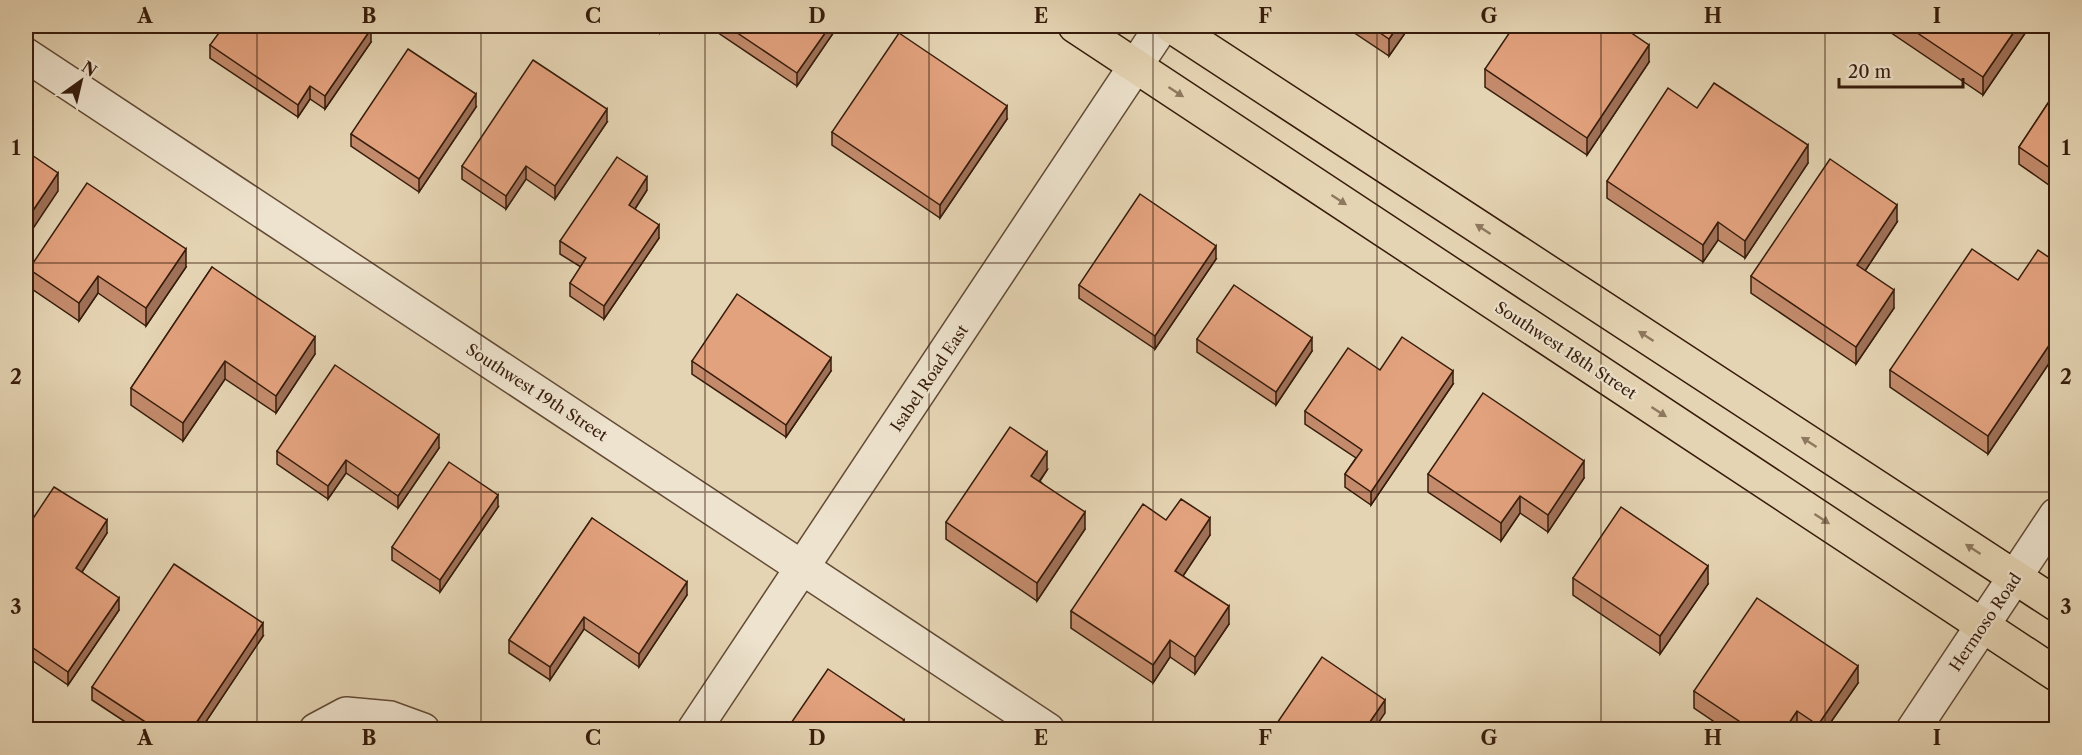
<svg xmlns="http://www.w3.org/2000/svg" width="2082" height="755" viewBox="0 0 2082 755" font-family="'Libre Caslon Text',serif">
	<rect width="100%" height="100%" fill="#e5d4b3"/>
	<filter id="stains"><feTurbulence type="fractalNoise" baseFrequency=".00333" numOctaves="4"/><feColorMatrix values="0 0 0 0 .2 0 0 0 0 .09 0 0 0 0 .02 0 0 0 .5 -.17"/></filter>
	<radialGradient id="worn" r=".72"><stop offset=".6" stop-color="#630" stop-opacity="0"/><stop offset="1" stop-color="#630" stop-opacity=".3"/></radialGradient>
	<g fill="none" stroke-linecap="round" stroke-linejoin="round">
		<g stroke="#624a35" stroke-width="36">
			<g id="minor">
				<polyline points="26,55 1048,730"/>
				<polyline points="316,730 346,714 390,718 423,730"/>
				<polyline points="694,730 1162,26"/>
				<polyline points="1913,730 2056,515"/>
			</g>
		</g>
		<g stroke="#371c0b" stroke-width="36">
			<g id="major">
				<polyline points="1075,26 2056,674"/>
				<polyline points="1171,26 2056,604"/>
			</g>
		</g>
		<use href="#minor" stroke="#eee3ce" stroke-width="33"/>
		<use href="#major" stroke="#e5d4b3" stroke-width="33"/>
	</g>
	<g fill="#c38b6c" stroke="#371c0b" stroke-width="1.5">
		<polygon points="157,26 169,26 165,31"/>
		<polygon points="648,26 665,26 660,33"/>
		<polygon points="708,26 838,26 797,86"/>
		<polygon points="1344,26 1410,26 1389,56"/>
		<polygon points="1881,26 2030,26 1983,95"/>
		<polygon points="371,42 325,109 310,99 298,117 210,58 210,45"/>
		<polygon points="1649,62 1587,155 1485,87 1485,69"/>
		<polygon points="2056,91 2056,190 2019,164 2019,147"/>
		<polygon points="476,107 419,192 351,146 351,134"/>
		<polygon points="1697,108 1808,163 1745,258 1718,240 1703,262 1607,198 1607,181"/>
		<polygon points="1007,119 940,218 832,145 832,132"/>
		<polygon points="607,122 555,199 526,179 506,209 462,179 462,166"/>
		<polygon points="647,190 635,209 659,238 604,319 570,296 570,283 581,267 560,254 560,241"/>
		<polygon points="1897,222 1865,271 1894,308 1856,364 1751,293 1751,276"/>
		<polygon points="1216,259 1155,349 1079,298 1079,285"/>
		<polygon points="2056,262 2056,353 1988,454 1890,387 1890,370 2018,280"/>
		<polygon points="186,267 146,326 98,293 79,321 29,287 29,269"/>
		<polygon points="212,267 315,354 276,413 225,379 183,441 131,405 131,388"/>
		<polygon points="1197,339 1312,351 1276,405 1197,352"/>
		<polygon points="692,361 831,371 786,437 692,374"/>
		<polygon points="1453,384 1371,505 1345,487 1345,474 1356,458 1305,424 1305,411"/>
		<polygon points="439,448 398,508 346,473 328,499 277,464 277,451"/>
		<polygon points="1047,470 1040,481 1085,529 1037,601 946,539 946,522"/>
		<polygon points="1428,474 1584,478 1548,532 1520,513 1501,541 1428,492"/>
		<polygon points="498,507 440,592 392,560 392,547"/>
		<polygon points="592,518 687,595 639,667 584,629 550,680 509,653 509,640"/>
		<polygon points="1166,520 1210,535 1183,576 1229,624 1195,674 1170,657 1153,683 1071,628 1071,611"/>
		<polygon points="26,529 107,533 82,572 119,610 68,685 26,656"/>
		<polygon points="1573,578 1708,584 1660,654 1573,595"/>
		<polygon points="263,636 201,729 136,729 92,700 92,687"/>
		<polygon points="1858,683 1826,729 1799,729 1797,728 1796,729 1725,729 1694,708 1694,691"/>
	</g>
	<g fill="#9f7158" stroke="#371c0b" stroke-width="1.5">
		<polygon points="165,26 169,26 165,31"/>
		<polygon points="660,26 665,26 660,33"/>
		<polygon points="830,26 838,26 797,86 797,73"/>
		<polygon points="1398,26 1410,26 1389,56 1389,39"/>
		<polygon points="2018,26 2030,26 1983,95 1983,77"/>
		<polygon points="371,29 371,42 325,109 325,96"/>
		<polygon points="1649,45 1649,62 1587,155 1587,138"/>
		<polygon points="310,86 310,99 298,117 298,105"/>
		<polygon points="476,94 476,107 419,192 419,179"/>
		<polygon points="1007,106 1007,119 940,218 940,205"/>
		<polygon points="607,109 607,122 555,199 555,186"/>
		<polygon points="1808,145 1808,163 1745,258 1745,241"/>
		<polygon points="526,166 526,179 506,209 506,196"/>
		<polygon points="58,173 58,191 26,239 26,221"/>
		<polygon points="647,177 647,190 629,218 629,205"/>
		<polygon points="1897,205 1897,222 1857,283 1857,265"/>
		<polygon points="1718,222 1718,240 1703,262 1703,245"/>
		<polygon points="659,225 659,238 604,319 604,306"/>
		<polygon points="1216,246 1216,259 1155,349 1155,336"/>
		<polygon points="186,249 186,267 146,326 146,308"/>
		<polygon points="98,276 98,293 79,321 79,303"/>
		<polygon points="1894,290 1894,308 1856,364 1856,347"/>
		<polygon points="2056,335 2056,353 1988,454 1988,436"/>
		<polygon points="315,337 315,354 276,413 276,396"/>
		<polygon points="1312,338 1312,351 1276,405 1276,392"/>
		<polygon points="831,358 831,371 786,437 786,425"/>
		<polygon points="225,361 225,379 183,441 183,423"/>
		<polygon points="1453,371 1453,384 1371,505 1371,492"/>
		<polygon points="439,435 439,448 398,508 398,496"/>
		<polygon points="1047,452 1047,470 1031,493 1031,476"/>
		<polygon points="346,460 346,473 328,499 328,486"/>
		<polygon points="1584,461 1584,478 1548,532 1548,515"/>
		<polygon points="498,495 498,507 440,592 440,580"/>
		<polygon points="1520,496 1520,513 1501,541 1501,523"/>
		<polygon points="1085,512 1085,529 1037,601 1037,583"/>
		<polygon points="1210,518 1210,535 1175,588 1175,571"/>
		<polygon points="107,520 107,533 76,581 76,568"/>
		<polygon points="1708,566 1708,584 1660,654 1660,636"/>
		<polygon points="687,582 687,595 639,667 639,654"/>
		<polygon points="119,598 119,610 68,685 68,672"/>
		<polygon points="1229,606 1229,624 1195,674 1195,657"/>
		<polygon points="584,617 584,629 550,680 550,667"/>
		<polygon points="263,623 263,636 201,729 192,729"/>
		<polygon points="1170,640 1170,657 1153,683 1153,665"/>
		<polygon points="1858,666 1858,683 1826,729 1818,729 1818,725"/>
		<polygon points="1385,700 1385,713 1374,729 1365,729"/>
		<polygon points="1797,711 1797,728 1796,729 1785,729"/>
		<polygon points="904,720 904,729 897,729"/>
	</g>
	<g fill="#e3a27e" stroke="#371c0b" stroke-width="1.5">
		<polygon points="224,26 366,26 371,29 325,96 310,86 298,105 210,45"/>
		<polygon points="727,26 830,26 797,73"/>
		<polygon points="1370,26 1398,26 1389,39"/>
		<polygon points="1514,26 1621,26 1649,45 1587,138 1485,69"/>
		<polygon points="1907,26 2018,26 1983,77"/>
		<polygon points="899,33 1007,106 940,205 832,132"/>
		<polygon points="408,49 476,94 419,179 351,134"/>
		<polygon points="533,60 607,109 555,186 526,166 506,196 462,166"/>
		<polygon points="1714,83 1808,145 1745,241 1718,222 1703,245 1607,181 1668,88 1697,108"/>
		<polygon points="2056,91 2056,172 2019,147"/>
		<polygon points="26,151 58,173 26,221"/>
		<polygon points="617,157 647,177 629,205 659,225 604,306 570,283 586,258 560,241"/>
		<polygon points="1830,159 1897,205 1857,265 1894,290 1856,347 1751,276"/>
		<polygon points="87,183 186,249 146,308 98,276 79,303 29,269"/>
		<polygon points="1140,194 1216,246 1155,336 1079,285"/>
		<polygon points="1972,249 2018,280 2038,250 2056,262 2056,335 1988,436 1890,370"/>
		<polygon points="212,267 315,337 276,396 225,361 183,423 131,388"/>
		<polygon points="1234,285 1312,338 1276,392 1197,339"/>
		<polygon points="737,294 831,358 786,425 692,361"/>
		<polygon points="1402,337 1453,371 1371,492 1345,474 1362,450 1305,411 1348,348 1380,370"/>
		<polygon points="335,365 439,435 398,496 346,460 328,486 277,451"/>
		<polygon points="1483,393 1584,461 1548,515 1520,496 1501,523 1428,474"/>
		<polygon points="1010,427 1047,452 1031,476 1085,512 1037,583 946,522"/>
		<polygon points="449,462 498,495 440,580 392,547"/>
		<polygon points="54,487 107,520 76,568 119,598 68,672 26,643 26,529"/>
		<polygon points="1181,499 1210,518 1175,571 1229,606 1195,657 1170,640 1153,665 1071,611 1143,504 1166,520"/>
		<polygon points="1621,507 1708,566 1660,636 1573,578"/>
		<polygon points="592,518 687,582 639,654 584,617 550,667 509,640"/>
		<polygon points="174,564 263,623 192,729 156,729 92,687"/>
		<polygon points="1757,598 1858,666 1818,725 1797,711 1785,729 1751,729 1694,691"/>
		<polygon points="1322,657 1385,700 1365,729 1273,729"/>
		<polygon points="828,669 904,720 897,729 787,729"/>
	</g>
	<defs><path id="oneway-solid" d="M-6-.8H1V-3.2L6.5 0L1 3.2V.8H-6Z" transform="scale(1.5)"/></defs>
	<g fill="#8e785f">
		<use href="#oneway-solid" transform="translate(1176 92) rotate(33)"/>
		<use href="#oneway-solid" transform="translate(1339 200) rotate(33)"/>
		<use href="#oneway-solid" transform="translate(1483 229) rotate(-147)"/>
		<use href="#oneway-solid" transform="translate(1646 336) rotate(-147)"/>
		<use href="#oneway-solid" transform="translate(1659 412) rotate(33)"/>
		<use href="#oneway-solid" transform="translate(1809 442) rotate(-147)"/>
		<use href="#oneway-solid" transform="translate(1822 519) rotate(33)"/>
		<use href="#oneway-solid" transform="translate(1973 549) rotate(-147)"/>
	</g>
	<path fill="none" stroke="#371c0b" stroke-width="1.5" stroke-opacity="0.55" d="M257 26V730M481 26V730M705 26V730M929 26V730M1153 26V730M1377 26V730M1601 26V730M1825 26V730M26 263H2056M26 492H2056"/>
	<g text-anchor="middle" stroke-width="4.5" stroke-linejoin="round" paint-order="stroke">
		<g font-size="16" fill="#371c0b" stroke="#eee3ce">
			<text transform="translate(1566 350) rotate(33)" y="6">Southwest 18th Street</text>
			<text transform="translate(929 378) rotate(-56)" y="6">Isabel Road East</text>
			<text transform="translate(537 392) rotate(33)" y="6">Southwest 19th Street</text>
			<text transform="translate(1985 622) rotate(-56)" y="6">Hermoso Road</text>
		</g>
	</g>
	<rect width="2082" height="755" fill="none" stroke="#e5d4b3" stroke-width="66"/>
	<g transform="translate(81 81) rotate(34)" stroke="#eee3ce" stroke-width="4.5" paint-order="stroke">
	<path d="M0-4.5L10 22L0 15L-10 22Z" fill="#371c0b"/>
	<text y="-9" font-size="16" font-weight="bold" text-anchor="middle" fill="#371c0b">N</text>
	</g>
	<path d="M1839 78v9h124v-9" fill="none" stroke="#371c0b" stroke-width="3"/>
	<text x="1848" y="78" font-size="18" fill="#371c0b" stroke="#eee3ce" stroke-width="4.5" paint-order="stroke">20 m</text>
	<rect x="33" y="33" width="2016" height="689" fill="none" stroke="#371c0b" stroke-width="2"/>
	<g font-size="20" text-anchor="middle" font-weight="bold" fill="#371c0b">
		<text x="145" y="23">A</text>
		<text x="369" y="23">B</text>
		<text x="593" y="23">C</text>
		<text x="817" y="23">D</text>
		<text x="1041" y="23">E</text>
		<text x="1265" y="23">F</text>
		<text x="1489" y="23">G</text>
		<text x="1713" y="23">H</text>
		<text x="1937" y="23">I</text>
		<text x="16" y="155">1</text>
		<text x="2066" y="155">1</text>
		<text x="16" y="384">2</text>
		<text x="2066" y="384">2</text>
		<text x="16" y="614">3</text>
		<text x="2066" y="614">3</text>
		<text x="145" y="745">A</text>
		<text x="369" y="745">B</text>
		<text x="593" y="745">C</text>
		<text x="817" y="745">D</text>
		<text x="1041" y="745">E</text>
		<text x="1265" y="745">F</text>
		<text x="1489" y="745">G</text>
		<text x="1713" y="745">H</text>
		<text x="1937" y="745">I</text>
	</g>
	<rect width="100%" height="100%" filter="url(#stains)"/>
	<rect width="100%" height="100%" fill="url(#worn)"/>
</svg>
